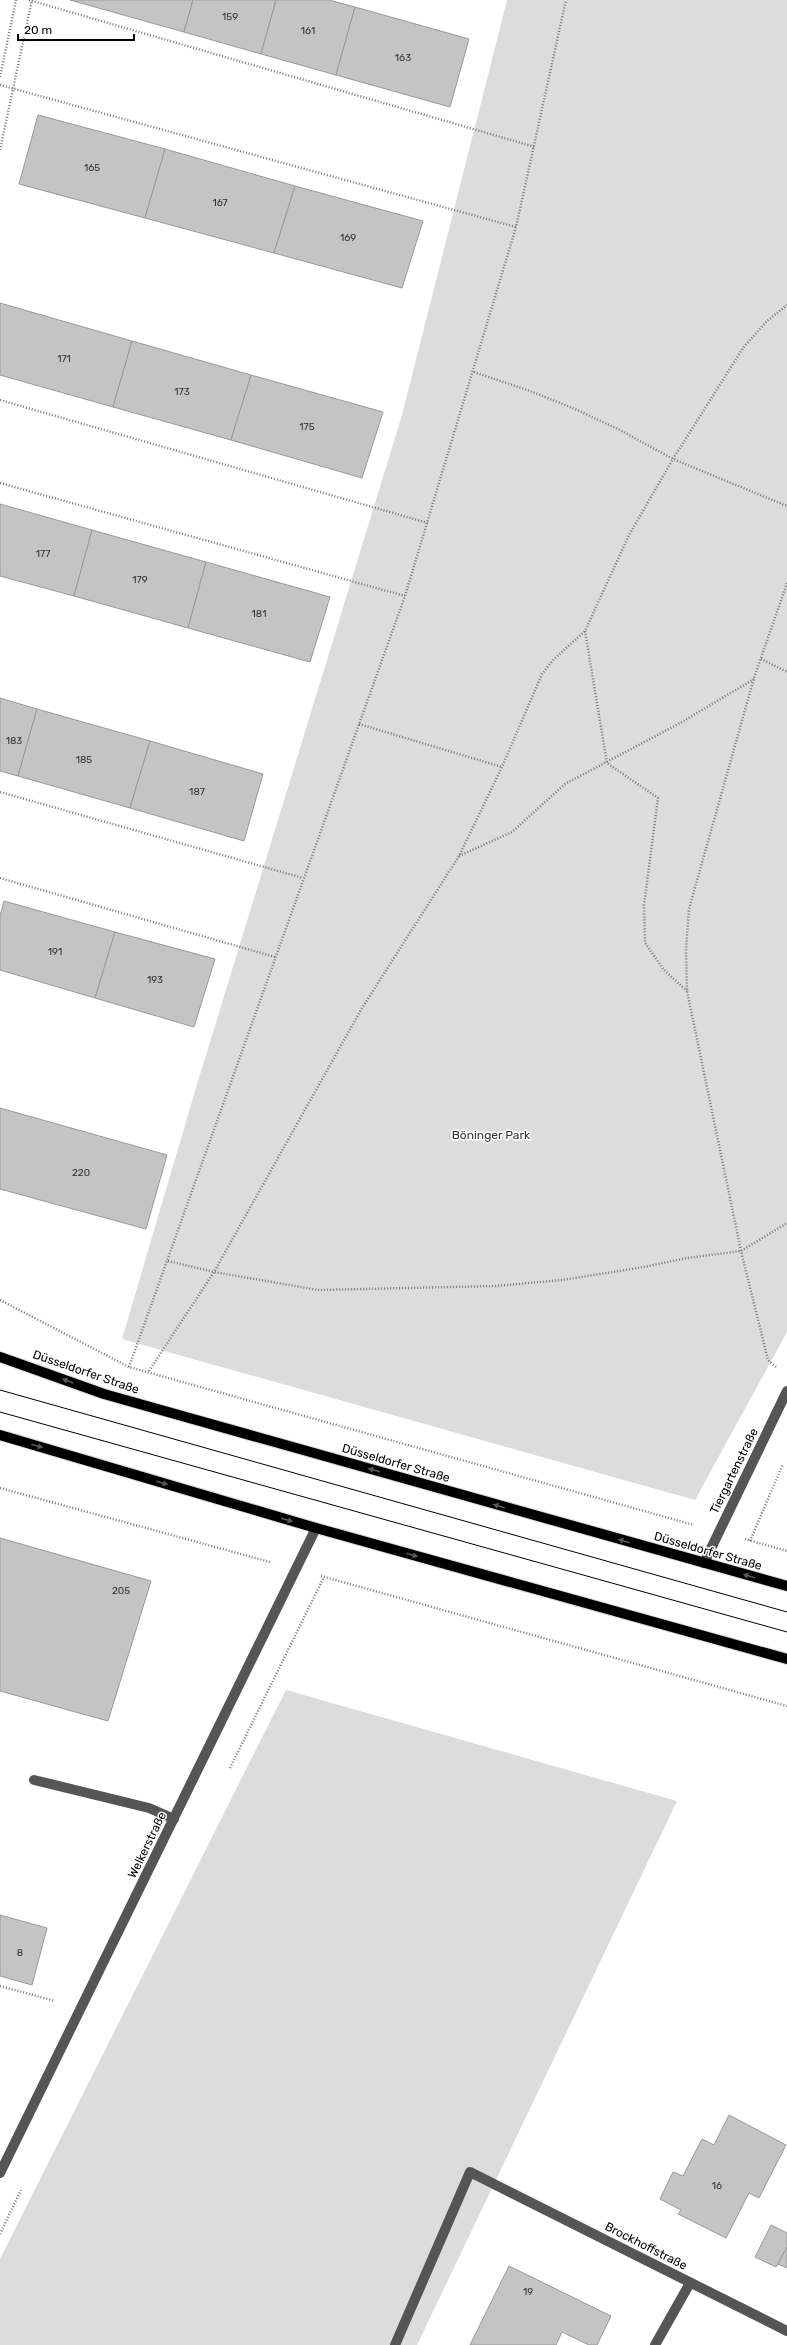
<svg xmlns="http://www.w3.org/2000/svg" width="787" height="2345" viewBox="0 0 787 2345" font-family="Rubik,sans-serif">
	<rect width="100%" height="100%" fill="#fff"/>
	<g fill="#dcdcdc">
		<polygon points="507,0 787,0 787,1332 695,1500 122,1339 195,1091 402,415"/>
		<polygon points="286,1690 677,1801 417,2345 0,2345 0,2259"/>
	</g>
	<g fill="#c4c4c4" stroke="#999">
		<polygon points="70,0 193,0 184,32"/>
		<polygon points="193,0 276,0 261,54 184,32"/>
		<polygon points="276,0 329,0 355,7 336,75 261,54"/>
		<polygon points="355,7 469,39 450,107 336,75"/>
		<polygon points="38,115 165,149 145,218 19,184"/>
		<polygon points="165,149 295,186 274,253 145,218"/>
		<polygon points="295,186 423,221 402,288 274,253"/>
		<polygon points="0,303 132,341 113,407 0,375"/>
		<polygon points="132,341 251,375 231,440 113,407"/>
		<polygon points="251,375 383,412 362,478 231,440"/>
		<polygon points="0,504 92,530 74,596 0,576"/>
		<polygon points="92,530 206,562 188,628 74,596"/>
		<polygon points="206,562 330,597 310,662 188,628"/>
		<polygon points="0,698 37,709 18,776 0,771"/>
		<polygon points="37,709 150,741 130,808 18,776"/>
		<polygon points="150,741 263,774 244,841 130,808"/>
		<polygon points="4,901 115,932 95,998 0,970 0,916"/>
		<polygon points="115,932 215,959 194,1027 95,998"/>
		<polygon points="0,1108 167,1155 146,1229 0,1189"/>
		<polygon points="0,1538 151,1581 108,1721 0,1691"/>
		<polygon points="0,1915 47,1928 32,1985 0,1976"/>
		<polygon points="729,2115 786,2145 759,2198 749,2193 726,2238 678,2214 681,2210 660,2199 673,2172 683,2176 702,2139 714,2145"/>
		<polygon points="771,2225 787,2233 787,2247 776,2267 755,2257"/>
		<polygon points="787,2247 787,2268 778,2264"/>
		<polygon points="509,2266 611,2316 597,2345 589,2345 562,2332 556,2345 470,2345"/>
	</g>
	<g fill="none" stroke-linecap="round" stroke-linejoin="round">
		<g stroke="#dbdbdb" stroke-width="12">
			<g id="major">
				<polyline points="0,1357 104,1394 787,1586"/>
				<polyline points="0,1435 316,1528 787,1659"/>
			</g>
		</g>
		<g stroke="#777" stroke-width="2.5" stroke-dasharray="1 2" stroke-linecap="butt">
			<polyline points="29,0 535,147"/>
			<polyline points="0,77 16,0"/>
			<polyline points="0,85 516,227"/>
			<polyline points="0,150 32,0"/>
			<polyline points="474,372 530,391 575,409 620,430 673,459 787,506"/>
			<polyline points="0,400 428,523"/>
			<polyline points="0,483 405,596"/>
			<polyline points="585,631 607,763 658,798 644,905 645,943 664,970 687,991"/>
			<polyline points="761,659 787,672"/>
			<polyline points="359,724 502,767"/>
			<polyline points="0,792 303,878"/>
			<polyline points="459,856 512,832 565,784 682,722 754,679"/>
			<polyline points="0,878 275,957"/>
			<polyline points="168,1261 214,1272 318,1290 496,1286 562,1280 644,1267 687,1258 741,1251 787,1223"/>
			<polyline points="0,1300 129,1367 694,1525"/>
			<polyline points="129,1367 405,596 516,227 566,0"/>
			<polyline points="776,1367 768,1360 741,1251 687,991 686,950 689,909 754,678 787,583"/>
			<polyline points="149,1371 214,1272 362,1008 459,856 502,767 542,674 554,659 585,631 629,535 673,459 743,348 766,322 787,305"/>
			<polyline points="0,1488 270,1562"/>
			<polyline points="745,1539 787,1551"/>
			<polyline points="750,1541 783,1464"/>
			<polyline points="321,1576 787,1706"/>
			<polyline points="230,1768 324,1577"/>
			<polyline points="0,1986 55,2001"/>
			<polyline points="0,2234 21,2190"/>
		</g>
		<g stroke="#555" stroke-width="10">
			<polyline points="704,1563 787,1391"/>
			<polyline points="34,1780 149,1808 174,1819"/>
			<polyline points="0,2173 316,1528"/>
			<polyline points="395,2345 470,2172 787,2331"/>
			<polyline points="655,2345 690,2283"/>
		</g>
		<use href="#major" stroke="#000" stroke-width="10"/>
		<g stroke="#000" stroke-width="1">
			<polyline points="0,1390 787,1612"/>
			<polyline points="0,1412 787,1632"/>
		</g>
	</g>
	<defs><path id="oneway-solid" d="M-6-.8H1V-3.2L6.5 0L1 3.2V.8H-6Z"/></defs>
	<g fill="#595959">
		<use href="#oneway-solid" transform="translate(68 1381) rotate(-160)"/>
		<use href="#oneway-solid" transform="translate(37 1446) rotate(16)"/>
		<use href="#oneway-solid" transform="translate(374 1470) rotate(-164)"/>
		<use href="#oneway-solid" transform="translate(162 1483) rotate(16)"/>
		<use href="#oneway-solid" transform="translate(499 1506) rotate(-164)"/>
		<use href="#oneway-solid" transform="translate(287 1520) rotate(16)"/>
		<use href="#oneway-solid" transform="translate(624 1541) rotate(-164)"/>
		<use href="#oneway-solid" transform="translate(412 1555) rotate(16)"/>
		<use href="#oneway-solid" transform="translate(749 1576) rotate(-164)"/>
	</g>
	<g text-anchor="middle" stroke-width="3" stroke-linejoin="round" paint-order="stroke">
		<g font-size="10" fill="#313131">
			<text x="230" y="20">159</text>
			<text x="308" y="34">161</text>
			<text x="403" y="61">163</text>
			<text x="92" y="171">165</text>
			<text x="220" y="206">167</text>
			<text x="348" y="241">169</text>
			<text x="64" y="362">171</text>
			<text x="182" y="395">173</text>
			<text x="307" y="430">175</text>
			<text x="43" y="557">177</text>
			<text x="140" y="583">179</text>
			<text x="259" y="617">181</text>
			<text x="14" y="744">183</text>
			<text x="84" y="763">185</text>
			<text x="197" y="795">187</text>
			<text x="55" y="955">191</text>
			<text x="155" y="983">193</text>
			<text x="81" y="1176">220</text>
			<text x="121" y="1594">205</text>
			<text x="20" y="1956">8</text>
			<text x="717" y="2189">16</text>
			<text x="528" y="2295">19</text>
		</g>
		<g font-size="12" fill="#333" stroke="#fff">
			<text x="491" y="1139">Böninger Park</text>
		</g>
		<g font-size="12" fill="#000" stroke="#fff">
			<text transform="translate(86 1372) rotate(19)" y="4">Düsseldorfer Straße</text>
			<text transform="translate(396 1463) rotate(16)" y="4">Düsseldorfer Straße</text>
			<text transform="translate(734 1471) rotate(-64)" y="4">Tiergartenstraße</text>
			<text transform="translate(708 1551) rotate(16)" y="4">Düsseldorfer Straße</text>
			<text transform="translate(147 1845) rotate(-64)" y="4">Welkerstraße</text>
			<text transform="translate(646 2246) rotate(27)" y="4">Brockhoffstraße</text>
		</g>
	</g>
	<path d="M18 34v6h116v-6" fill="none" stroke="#000000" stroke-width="2"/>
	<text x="24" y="34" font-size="12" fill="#000000" stroke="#ffffff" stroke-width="3" paint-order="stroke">20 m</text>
</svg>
